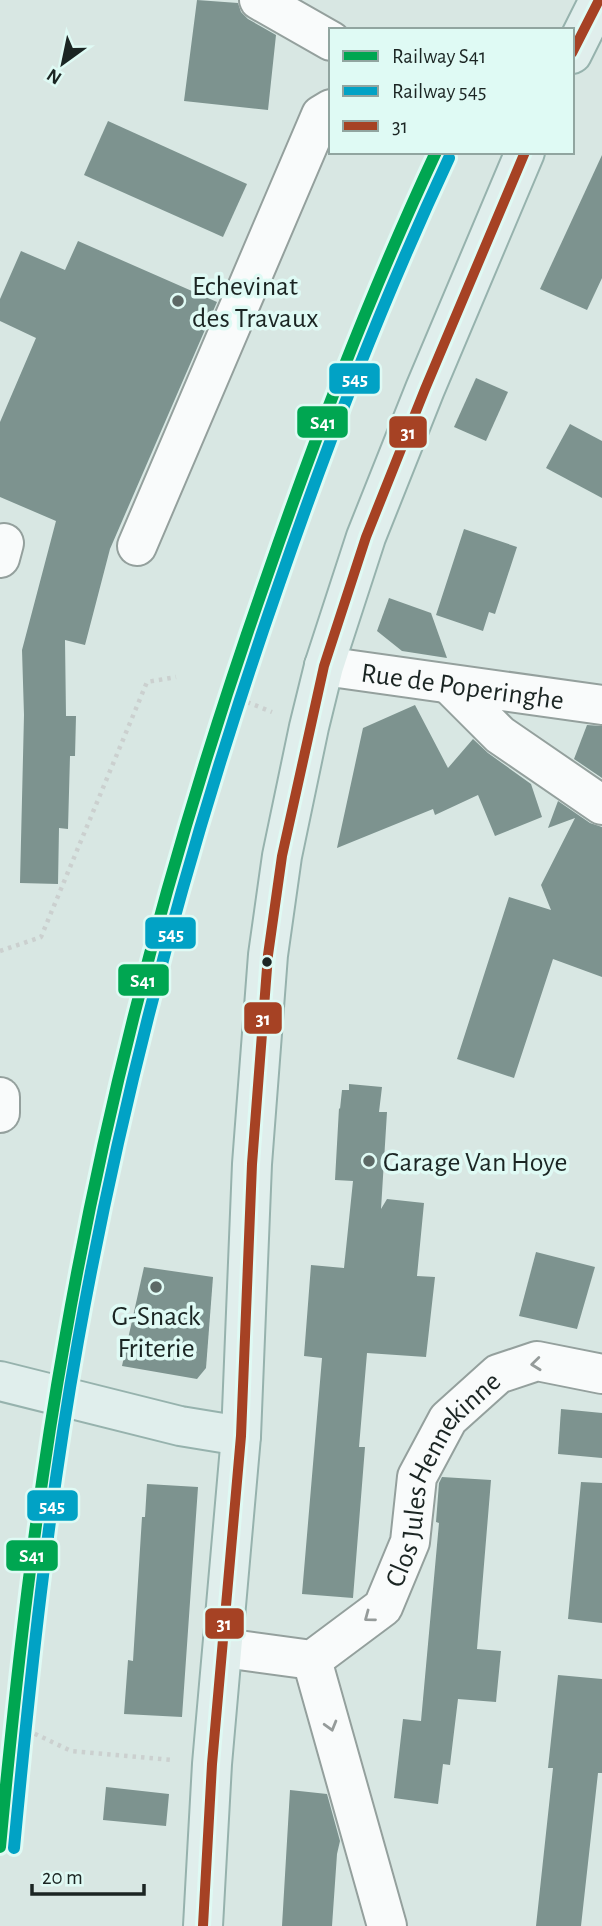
<svg xmlns="http://www.w3.org/2000/svg" width="602" height="1926" viewBox="0 0 602 1926" font-family="'Alegreya Sans',sans-serif">
	<rect width="100%" height="100%" fill="#d8e7e3"/>
	<g fill="#7d938f">
		<polygon points="197,0 238,3 241,12 248,19 276,35 268,110 184,101"/>
		<polygon points="108,121 247,184 223,237 84,175"/>
		<polygon points="602,155 602,278 587,310 540,289"/>
		<polygon points="78,241 217,302 110,549 85,645 65,640 66,716 76,716 75,756 70,756 68,829 59,828 58,884 20,883 24,715 22,650 56,521 0,497 0,422 36,338 0,321 0,299 21,251 65,270"/>
		<polygon points="476,378 508,392 486,441 454,427"/>
		<polygon points="570,424 602,441 602,498 546,468"/>
		<polygon points="464,529 517,547 495,614 489,612 483,631 436,615"/>
		<polygon points="389,598 431,613 447,658 402,651 377,631"/>
		<polygon points="415,705 448,768 473,739 488,753 531,784 542,817 495,836 478,795 435,815 433,809 337,848 363,728"/>
		<polygon points="587,725 602,726 602,778 574,759"/>
		<polygon points="558,801 590,823 602,827 602,977 553,959 514,1078 457,1059 509,897 551,910 541,885 575,818 548,828"/>
		<polygon points="349,1084 382,1087 379,1112 387,1112 381,1209 387,1199 424,1203 417,1276 435,1277 426,1357 367,1353 359,1447 365,1447 353,1598 302,1594 322,1358 304,1356 311,1265 344,1268 353,1181 335,1180 339,1108 340,1109 342,1090 349,1090"/>
		<polygon points="536,1252 595,1267 577,1329 519,1316"/>
		<polygon points="144,1267 213,1277 206,1368 197,1379 122,1366"/>
		<polygon points="561,1409 602,1413 602,1458 558,1454"/>
		<polygon points="442,1477 491,1480 477,1649 501,1651 496,1702 458,1699 450,1765 443,1764 438,1804 394,1798 403,1719 421,1721 439,1523 436,1522 439,1483"/>
		<polygon points="581,1482 602,1483 602,1623 568,1619"/>
		<polygon points="147,1484 198,1487 182,1717 124,1714 128,1660 133,1661 142,1517 145,1517"/>
		<polygon points="558,1675 602,1679 602,1773 598,1773 581,1926 536,1926 553,1768 548,1768"/>
		<polygon points="106,1787 169,1794 166,1826 103,1820"/>
		<polygon points="290,1790 327,1794 340,1841 337,1854 332,1926 282,1926"/>
	</g>
	<g fill="none" stroke-linecap="round" stroke-linejoin="round">
		<g stroke="#94a09d" stroke-width="42">
			<g id="minor">
				<polyline points="259,0 331,41"/>
				<polyline points="137,546 321,115 331,109"/>
				<polyline points="0,558 4,543"/>
				<path id="s1" d="M324 666 602 705"/>
				<polyline points="450,685 500,735 602,805"/>
				<polyline points="0,1097 0,1113"/>
				<path id="s2" d="M224 1648 312 1660 383 1607 410 1542 417 1477 448 1419 498 1374 537 1361 602 1374"/>
				<polyline points="312,1660 387,1926"/>
			</g>
		</g>
		<g stroke="#96b2ad" stroke-width="42">
			<g id="major">
				<polyline points="572,54 599,0"/>
				<polyline points="0,1381 180,1426 241,1436"/>
				<polyline points="203,1926 212,1764 241,1436 252,1164 268,955 282,856 309,727 324,666 366,537 425,389 525,152"/>
			</g>
		</g>
		<g stroke="#cbd0cf" stroke-width="4.5" stroke-dasharray="3.5 5" stroke-linecap="butt">
			<polyline points="247,702 272,712"/>
			<polyline points="0,951 41,937 147,682 176,677"/>
			<polyline points="27,1730 71,1751 173,1760"/>
		</g>
		<use href="#minor" stroke="#f9fbfb" stroke-width="38"/>
		<use href="#major" stroke="#e0eeec" stroke-width="38"/>
		<g stroke="#dffaf4" stroke-width="16">
			<g id="bus-1">
				<polyline points="572,53 599,0"/>
				<polyline points="203,1926 212,1764 241,1436 252,1164 268,955 282,856 324,666 366,537 425,389 525,152"/>
			</g>
		</g>
		<use href="#bus-1" stroke="#a64224" stroke-width="10"/>
		<g stroke="#dffaf4" stroke-width="18">
			<path id="rail-1" d="M0 1847C16 1677 35 1507 65 1339 110 1080 179 826 266 579 316 434 371 291 436 152"/>
		</g>
		<g stroke="#dffaf4" stroke-width="18">
			<path id="rail-2" d="M14 1848C30 1678 48 1509 78 1341 124 1084 193 830 279 584 329 439 384 297 449 158"/>
		</g>
		<use href="#rail-1" stroke="#00a651" stroke-width="12"/>
		<use href="#rail-2" stroke="#01a2c5" stroke-width="12"/>
	</g>
	<defs><path id="oneway-chevron" d="M-2-3.5L2.5 0L-2 3.5" fill="none" stroke-width="1.6" stroke-linecap="round" stroke-linejoin="round" transform="scale(1.75)"/></defs>
	<g stroke="#959b9a">
		<use href="#oneway-chevron" transform="translate(536 1364) rotate(174)"/>
		<use href="#oneway-chevron" transform="translate(369 1617) rotate(143)"/>
		<use href="#oneway-chevron" transform="translate(331 1726) rotate(74)"/>
	</g>
	<g fill="#5d6966" stroke="#dffaf4" stroke-width="2.5">
		<circle cx="178" cy="301" r="7"/>
		<circle cx="369" cy="1161" r="7"/>
		<circle cx="156" cy="1287" r="7"/>
	</g>
	<circle fill="#1b2523" stroke="#dffaf4" stroke-width="2.5" cx="267" cy="962" r="6"/>
	<g text-anchor="middle" stroke-width="7" stroke-linejoin="round" paint-order="stroke">
		<g font-size="28" fill="#1b2523" stroke="#dffaf4" text-anchor="start">
			<text x="192" y="295">Echevinat<tspan x="192" dy="32">des Travaux</tspan></text>
			<text x="383" y="1171">Garage Van Hoye</text>
			<text x="156" y="1325" text-anchor="middle">G-Snack<tspan x="156" dy="32">Friterie</tspan></text>
		</g>
		<g font-size="28" fill="#1b2523" stroke="#dffaf4">
			<text dy="10" stroke="none"><textPath href="#s1" startOffset="140">Rue de Poperinghe</textPath></text>
			<text dy="10" stroke="none"><textPath href="#s2" startOffset="322">Clos Jules Hennekinne</textPath></text>
		</g>
	</g>
	<g stroke="#dffaf4" stroke-width="2.5">
		<rect x="328" y="362" width="53" height="33" rx="7" fill="#01a2c5"/>
		<rect x="296" y="405" width="53" height="34" rx="7" fill="#00a651"/>
		<rect x="388" y="415" width="40" height="34" rx="7" fill="#a64224"/>
		<rect x="144" y="916" width="53" height="34" rx="7" fill="#01a2c5"/>
		<rect x="117" y="963" width="53" height="34" rx="7" fill="#00a651"/>
		<rect x="243" y="1001" width="40" height="34" rx="7" fill="#a64224"/>
		<rect x="26" y="1489" width="53" height="33" rx="7" fill="#01a2c5"/>
		<rect x="5" y="1539" width="54" height="33" rx="7" fill="#00a651"/>
		<rect x="204" y="1607" width="41" height="33" rx="7" fill="#a64224"/>
	</g>
	<g font-size="19" text-anchor="middle" font-weight="bold" fill="#fff">
		<text x="355" y="385">545</text>
		<text x="323" y="429">S41</text>
		<text x="408" y="439">31</text>
		<text x="171" y="940">545</text>
		<text x="143" y="987">S41</text>
		<text x="263" y="1025">31</text>
		<text x="52" y="1512">545</text>
		<text x="32" y="1562">S41</text>
		<text x="224" y="1630">31</text>
	</g>
	<rect x="329" y="28" width="245" height="126" fill="#dffaf4" stroke="#91a5a0" stroke-width="2"/>
	<rect x="343" y="51" width="35" height="10" fill="#00a651" stroke="#91a5a0" stroke-width="2"/>
	<text x="392" y="63" font-size="21" fill="#1b2523">Railway S41</text>
	<rect x="343" y="86" width="35" height="10" fill="#01a2c5" stroke="#91a5a0" stroke-width="2"/>
	<text x="392" y="98" font-size="21" fill="#1b2523">Railway 545</text>
	<rect x="343" y="121" width="35" height="10" fill="#a64224" stroke="#91a5a0" stroke-width="2"/>
	<text x="392" y="133" font-size="21" fill="#1b2523">31</text>
	<g transform="translate(63 63) rotate(213)" stroke="#dffaf4" stroke-width="5" paint-order="stroke">
	<path d="M0-5L12 26L0 18L-12 26Z" fill="#1b2523"/>
	<text y="-10" font-size="19" font-weight="bold" text-anchor="middle" fill="#1b2523">N</text>
	</g>
	<path d="M32 1884v10h112v-10" fill="none" stroke="#1b2523" stroke-width="3.5"/>
	<text x="42" y="1884" font-size="21" fill="#1b2523" stroke="#dffaf4" stroke-width="5" paint-order="stroke">20 m</text>
</svg>
